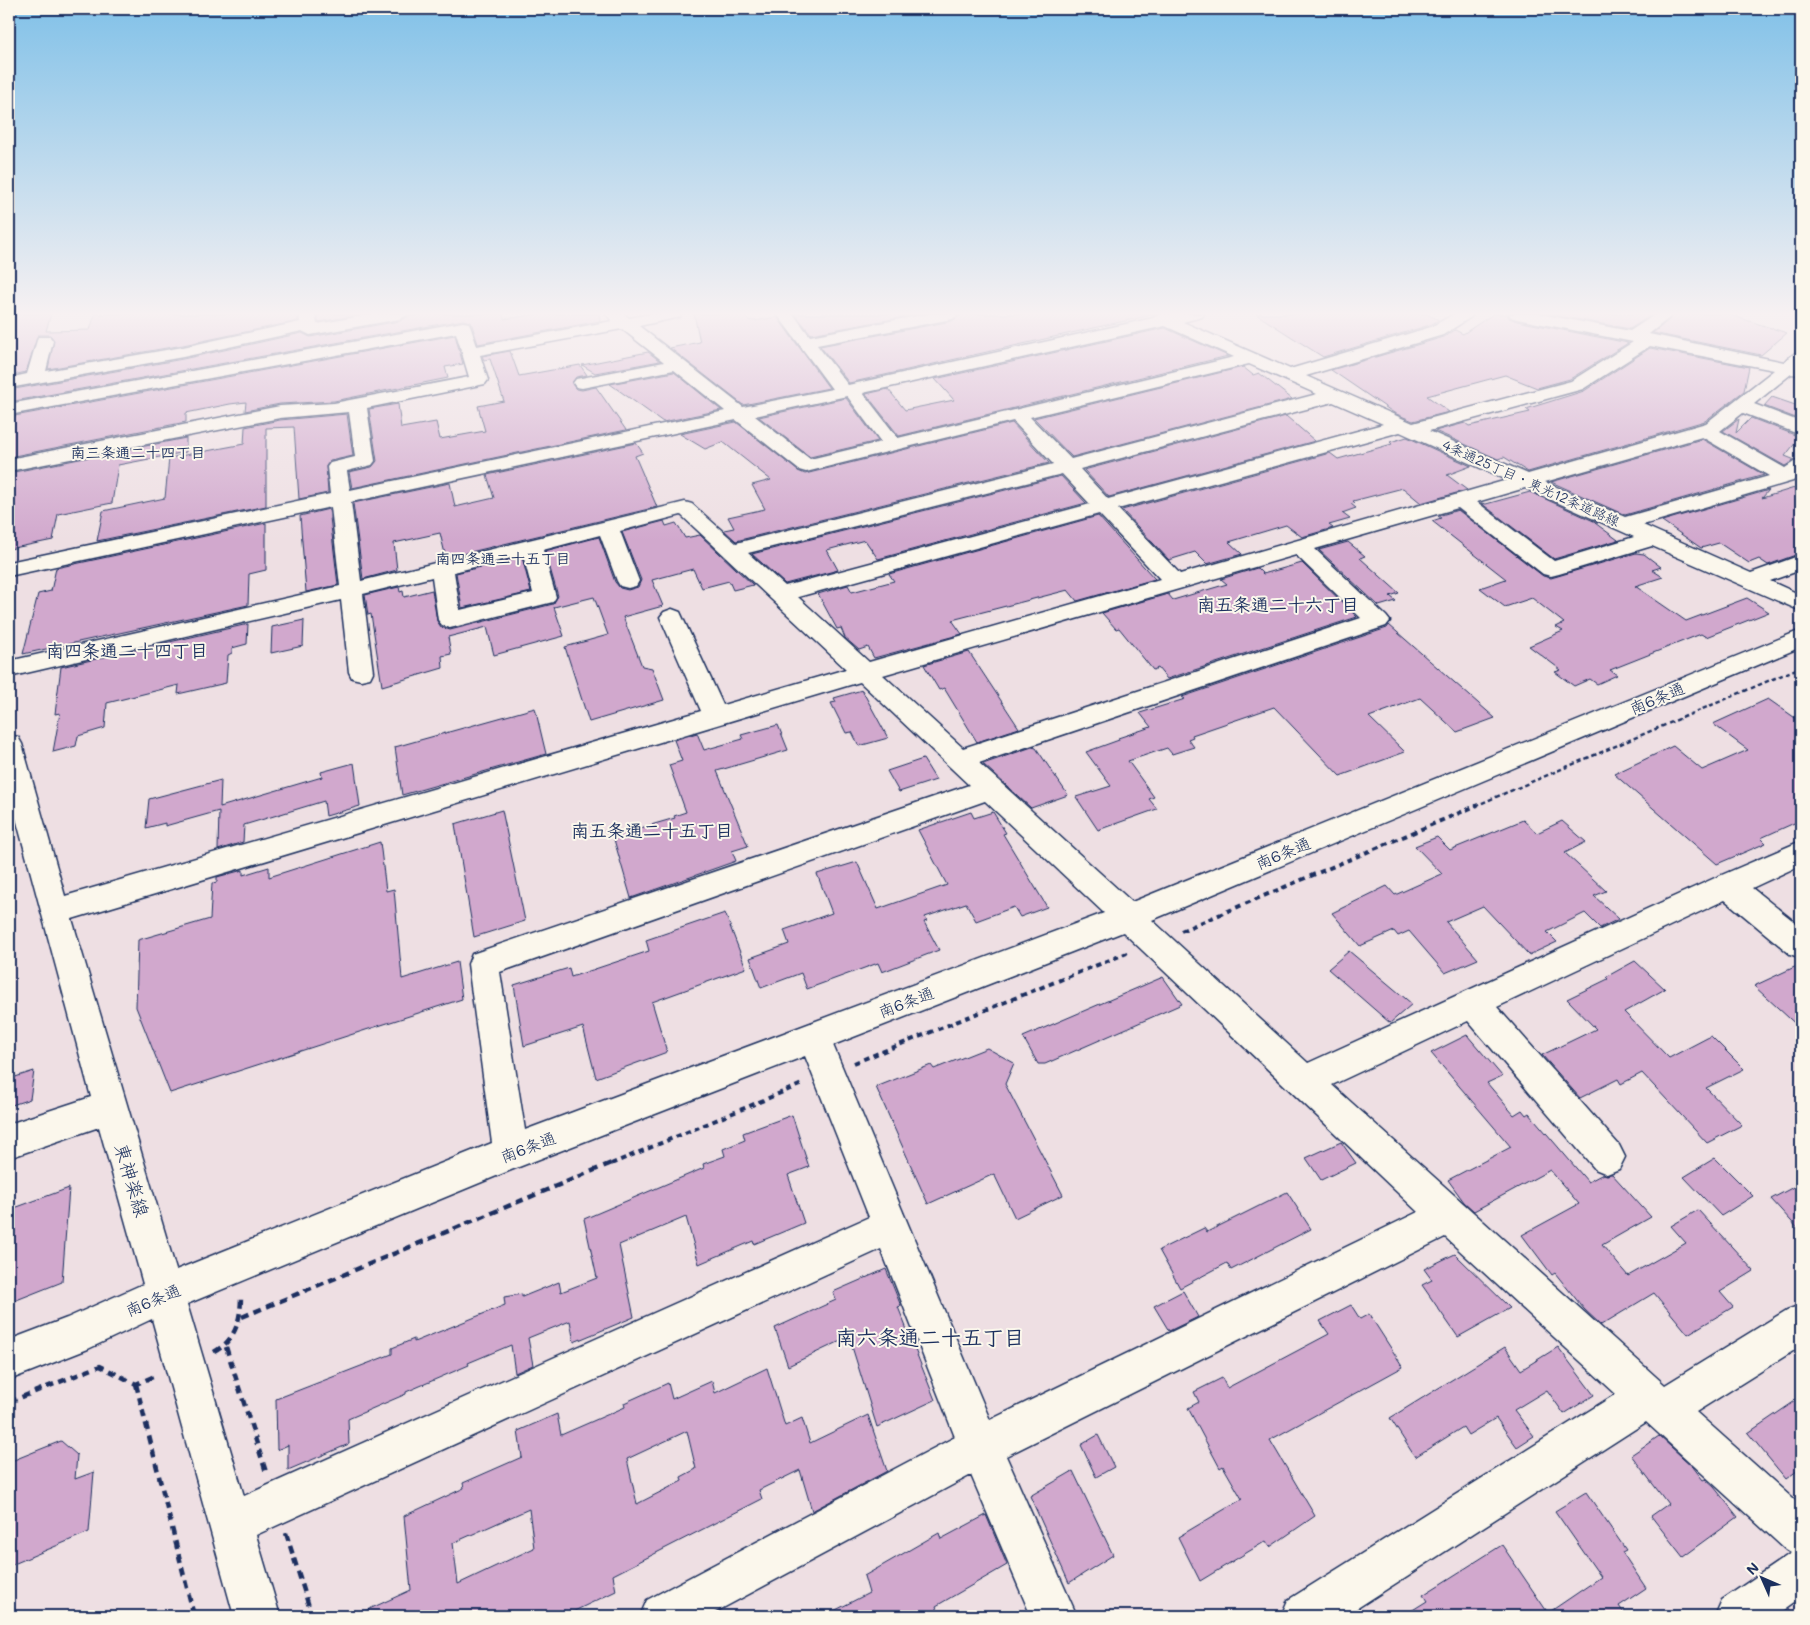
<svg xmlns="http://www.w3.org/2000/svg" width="1810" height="1625" viewBox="0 0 1810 1625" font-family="Mali,'Klee One',sans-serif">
	<rect width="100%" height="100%" fill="#eedfe3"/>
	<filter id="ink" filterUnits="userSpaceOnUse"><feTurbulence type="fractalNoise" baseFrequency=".02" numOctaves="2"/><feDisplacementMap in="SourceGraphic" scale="10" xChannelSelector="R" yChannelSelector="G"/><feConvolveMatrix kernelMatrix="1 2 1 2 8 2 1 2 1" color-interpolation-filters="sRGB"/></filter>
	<g filter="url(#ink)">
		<g fill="#d1a8cd" stroke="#1b2f5e" fill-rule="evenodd">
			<polygon points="23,314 51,314 46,331 90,330 95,314 297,314 298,321 183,345 48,369 54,340 50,335 38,335 26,372 9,376 9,316"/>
			<polygon points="317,314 365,314 318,322"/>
			<polygon points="424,314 503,314 504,319 539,314 599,314 600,321 478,344 471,322 463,320 9,402 9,390 183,359 302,333 310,337 400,321 407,317"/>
			<polygon points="694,314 743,314 748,320 754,321 777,317 829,388 743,405 670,348 700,342"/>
			<polygon points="795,314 920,314 811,334"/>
			<polygon points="962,314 1156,314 849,383 820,346 952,321"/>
			<polygon points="1256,314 1427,314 1439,320 1430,325 1323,357"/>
			<polygon points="1493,314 1507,314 1509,318 1517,321 1628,343 1570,379 1537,388 1505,375 1427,396 1449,412 1413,421 1394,413 1331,370 1444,337 1455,330 1463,334"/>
			<polygon points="1548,314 1653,314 1630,329"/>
			<polygon points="1676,314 1727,314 1787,333 1761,355 1653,333"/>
			<polygon points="1165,328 1228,356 899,436 866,394 888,389 905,410 954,400 935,379"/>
			<polygon points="455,335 463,364 445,367 448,378 334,401 280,404 245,411 246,402 230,404 186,413 186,422 9,457 9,417"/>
			<polygon points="1650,348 1749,367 1744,391 1705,421 1528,472 1504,457 1498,459 1435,431 1465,423 1469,426 1530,412 1526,409 1584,391"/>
			<polygon points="510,351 519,376 580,365 587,375 576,377 572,384 576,389 582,390 596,387 626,430 352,488 349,472 372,467 377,461 369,409 398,404 401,428 436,422 440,439 485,431 478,406 504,401 490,359 484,360 482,356"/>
			<polygon points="648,352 660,361 595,373 582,365"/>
			<polygon points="1243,367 1253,375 1259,373 1292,399 1072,457 1034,418"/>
			<polygon points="674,372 721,410 663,422 610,384"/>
			<polygon points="1772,397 1801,407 1801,420 1764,406"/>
			<polygon points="846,398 878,441 810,457 759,417"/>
			<polygon points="347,414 353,456 330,461 326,466 328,493 299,499 294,427 266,428 266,506 97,541 103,511 165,498 169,458 244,444 245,427 280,420"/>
			<polygon points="1286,416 1315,441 1109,497 1084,470"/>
			<polygon points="1751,418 1800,437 1785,456 1795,460 1785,466 1723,431 1739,419 1736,433"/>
			<polygon points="736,422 798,471 805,474 1012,423 1049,463 736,541 724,530 734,528 728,517 765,509 752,485 771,480 723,442 705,449 680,434"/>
			<polygon points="1407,437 1471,466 1447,475 1467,490 1421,503 1403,488 1353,501 1355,503 1351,504 1356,508 1342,513 1350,519 1329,525 1333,528 1302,537 1286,525 1229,542 1242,554 1207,564 1195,552 1169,560 1122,510 1330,453 1338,459 1392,444 1390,442"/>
			<polygon points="186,438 186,452 118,465 112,503 58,514 53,540 9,549 9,473"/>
			<polygon points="1702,439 1764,475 1625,515 1551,482"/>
			<polygon points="636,443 643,453 635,456 657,507 446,558 440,533 394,543 397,570 363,579 353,503 450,483 455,507 494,498 487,475"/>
			<polygon points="1061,476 1086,503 878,559 865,540 827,550 838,570 785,584 752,554"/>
			<polygon points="1801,486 1801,553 1768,565 1759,559 1749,563 1719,543 1701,548 1662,521 1769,490 1762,498"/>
			<polygon points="1530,492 1598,523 1595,523 1618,540 1554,559 1481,503 1486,504"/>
			<polygon points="329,509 338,585 306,592 300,516"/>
			<polygon points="1458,510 1543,576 1551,578 1636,553 1644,554 1661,567 1652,570 1663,577 1635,586 1686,621 1747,598 1769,612 1706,637 1701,634 1610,670 1617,675 1597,684 1590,679 1574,686 1555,672 1561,670 1529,646 1563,631 1556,627 1564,623 1532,598 1505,607 1480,588 1506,579 1432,521 1441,518 1438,516"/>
			<polygon points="1098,516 1155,579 1077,601 1068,590 952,620 962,634 874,658 868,647 859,650 845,638 841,628 837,629 818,594 848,585 852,592 894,581 889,574"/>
			<polygon points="664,521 666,526 676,523 685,538 700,535 753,585 733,590 729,581 702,588 693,569 652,580 663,606 623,617 642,666 652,668 664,700 589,722 565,647 608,635 594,597 554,607 564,636 494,655 487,627 448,637 451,654 442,656 443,668 382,686 371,614 368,615 365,595 399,587 400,592 403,591 404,597 432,590 437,621 441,627 450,630 553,604 558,596 545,551 599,537 615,582 620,588 628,590 638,587 641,580 622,532"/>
			<polygon points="266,523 266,570 249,574 248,605 23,654 38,594 51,591 56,568"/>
			<polygon points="1348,542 1365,556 1360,558 1399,593 1390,596 1396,601 1379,606 1319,550"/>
			<polygon points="522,557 531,592 462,608 456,573"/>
			<polygon points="1302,563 1357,617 1167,679 1158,668 1153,670 1119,628 1116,629 1102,613 1168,594 1173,600 1227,584 1221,579 1257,568 1263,574"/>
			<polygon points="304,620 303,646 271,653 272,627"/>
			<polygon points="248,624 247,644 232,648 232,653 228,655 226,683 178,694 179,685 107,703 105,728 78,736 76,746 53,752 60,713 55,714 61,667"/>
			<polygon points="1389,625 1495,718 1457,732 1420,698 1369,717 1405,752 1340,776 1274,707 1192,735 1193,737 1188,739 1194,747 1172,754 1167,748 1128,761 1154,797 1149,799 1157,809 1098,830 1076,797 1111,786 1086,752 1119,740 1118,738 1151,727 1140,713 1185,699 1182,697 1387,628"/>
			<polygon points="969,652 998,696 1019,728 977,742 944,688 939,690 924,665"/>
			<polygon points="862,690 888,738 859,746 852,732 846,733 831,703 836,702 834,698"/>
			<polygon points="1768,699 1801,722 1801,820 1761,838 1766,843 1717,864 1614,774 1673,746 1702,770 1748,750 1713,724"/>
			<polygon points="535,708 546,754 402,795 395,747"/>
			<polygon points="778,725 788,750 717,771 748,846 732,851 736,861 631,898 613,836 675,818 674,816 686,812 669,765 682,761 674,740 697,733 704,750 743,739 741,735"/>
			<polygon points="1032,747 1036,748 1068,795 1031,808 983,764"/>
			<polygon points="923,759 936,780 899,792 887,771"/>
			<polygon points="354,763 360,806 326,816 324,801 244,825 243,842 218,850 219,811 165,826 165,823 146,828 149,799 221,780 220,807 322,777 321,772"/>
			<polygon points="502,810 525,921 474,937 455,824"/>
			<polygon points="971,812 974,818 993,812 1006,833 1003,834 1047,907 1020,917 1014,907 976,921 966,903 925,917 927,921 924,922 939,950 882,972 878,963 807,989 801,973 761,988 750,958 789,944 784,930 832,913 817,874 857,862 878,909 947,885 918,830"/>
			<polygon points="1523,820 1537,833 1562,821 1586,842 1565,853 1606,891 1594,896 1619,919 1600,928 1585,913 1547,932 1557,942 1529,955 1483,906 1446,922 1478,959 1445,973 1409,931 1398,936 1394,931 1360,946 1332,913 1387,886 1395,895 1442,874 1415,846 1437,837 1450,850"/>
			<polygon points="380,842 386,891 394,889 402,979 457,962 462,999 170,1093 136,1007 138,940 210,919 212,883 217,882 217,877 243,870 243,875 269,867 269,877"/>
			<polygon points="725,913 746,968 652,1002 667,1052 596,1078 583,1027 524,1046 514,985 569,968 571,977 649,951 646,940"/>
			<polygon points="1349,951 1412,1004 1390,1023 1328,969"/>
			<polygon points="1635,961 1665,989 1624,1012 1669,1058 1711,1036 1744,1069 1706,1088 1742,1125 1707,1143 1642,1073 1621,1084 1618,1079 1580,1098 1542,1055 1596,1029 1567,999 1608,979 1606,977"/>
			<polygon points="1801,964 1801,1029 1754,986"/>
			<polygon points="1163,977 1182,1004 1045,1064 1038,1064 1023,1037"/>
			<polygon points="1467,1035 1502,1076 1487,1083 1514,1115 1522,1110 1526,1115 1529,1113 1588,1182 1603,1174 1612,1174 1651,1217 1602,1245 1628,1276 1686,1243 1671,1226 1698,1210 1754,1271 1720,1292 1733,1307 1688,1334 1654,1293 1601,1325 1584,1309 1555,1273 1552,1275 1522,1235 1579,1204 1550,1170 1474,1211 1464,1202 1448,1180 1511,1147 1431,1053"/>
			<polygon points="987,1048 1014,1063 1005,1084 1063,1195 1015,1218 994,1174 928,1204 876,1087 931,1065 934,1069"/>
			<polygon points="34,1071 30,1099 9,1106 9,1079"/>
			<polygon points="792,1115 809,1167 788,1175 804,1223 754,1244 753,1241 699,1264 686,1217 619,1245 634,1317 574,1342 570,1321 528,1338 533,1365 515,1373 511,1345 468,1363 469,1365 406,1392 406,1394 348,1419 349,1444 288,1470 288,1445 277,1450 276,1399 392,1354 392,1348 414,1339 414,1342 505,1305 504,1297 522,1294 522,1297 559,1282 561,1292 597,1278 584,1219 704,1168 703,1164 725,1156 723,1149 745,1140 743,1133"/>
			<polygon points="1341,1142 1356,1163 1321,1180 1306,1158"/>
			<polygon points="1715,1158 1753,1196 1721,1216 1684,1177"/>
			<polygon points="1801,1183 1801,1232 1771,1199"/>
			<polygon points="69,1188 62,1282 9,1303 9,1210"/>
			<polygon points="1287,1192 1311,1229 1231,1270 1227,1263 1180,1288 1159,1250 1204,1228 1207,1232"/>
			<polygon points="1455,1254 1510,1308 1458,1337 1422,1285 1432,1280 1424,1269"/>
			<polygon points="886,1269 901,1306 898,1307 935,1400 877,1427 849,1337 788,1366 775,1328 836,1300 833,1292"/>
			<polygon points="1183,1291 1198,1317 1169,1331 1154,1306"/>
			<polygon points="1351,1305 1360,1319 1369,1314 1403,1367 1270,1440 1315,1516 1270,1547 1266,1541 1200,1581 1178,1537 1242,1499 1223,1466 1220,1468 1188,1408 1199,1402 1194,1392 1222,1378 1227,1388 1329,1334 1320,1321"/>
			<polygon points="1505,1347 1521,1370 1558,1347 1594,1395 1564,1414 1547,1390 1514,1410 1534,1436 1517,1447 1496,1418 1468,1435 1463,1427 1415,1457 1390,1418"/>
			<path d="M767 1368 785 1426 802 1418 810 1443 868 1415 887 1471 812 1511 800 1470 759 1490 762 1499 613 1575 616 1591 564 1616H354L411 1590 404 1516 464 1488 463 1483 522 1457 518 1431 557 1414 561 1435 625 1407 624 1403 668 1383 672 1399 712 1381 715 1393ZM687 1431 696 1469 681 1477 682 1481 637 1504 627 1459ZM529 1509 534 1548 458 1584 453 1543Z"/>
			<polygon points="1801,1397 1801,1468 1786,1479 1748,1433"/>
			<polygon points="1098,1435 1114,1467 1096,1477 1081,1445"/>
			<polygon points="1659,1436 1693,1467 1703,1480 1705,1479 1714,1487 1738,1517 1683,1557 1651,1516 1668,1504 1631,1455"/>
			<polygon points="61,1441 77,1455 75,1479 94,1472 89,1532 9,1566 9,1462"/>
			<polygon points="1073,1471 1113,1555 1069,1583 1030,1496"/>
			<polygon points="1586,1492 1626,1550 1622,1552 1646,1588 1619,1606 1626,1616 1403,1616 1427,1601 1423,1595 1502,1545 1548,1613 1601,1577 1555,1511"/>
			<polygon points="986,1515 1007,1565 936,1606 940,1616 824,1616 869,1593 864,1576 939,1533 941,1539"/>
		</g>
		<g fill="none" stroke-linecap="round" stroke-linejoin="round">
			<g stroke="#1b2f5e" stroke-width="3">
				<g id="minor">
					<polygon points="299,314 315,314 317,324 374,314 408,314 400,319 310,335 302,331 183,357 9,388 9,378 27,374 38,337 50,337 53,341 46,371 183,347 300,322"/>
					<path d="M606 314H624L629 318 650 314H682L680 317 639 326 743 407 832 389 777 314H793L810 336 928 314H960L952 319 817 345 848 385 1153 318 1159 314H1204L1202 317 1183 322 1290 369 1431 327 1454 314H1473L1471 317 1443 335 1306 376 1413 423 1571 381 1633 342 1517 319 1511 317 1509 314H1540L1630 331 1656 314H1674L1649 334 1784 362 1795 353 1801 352V375L1791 374 1754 404 1801 422V435L1743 413 1720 431 1785 468 1794 462 1801 460V475L1793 481 1643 525 1751 573 1801 555V570L1770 581 1801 595V611L1652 546 1559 574 1551 576 1543 574 1458 508 1315 549 1386 616 1390 621 1386 626 979 763 1132 902 1801 630V647L1152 920 1308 1063 1717 877 1801 841V865L1752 888 1801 927V958L1790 954 1725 900 1497 1007 1619 1145 1625 1157 1619 1169 1607 1174 1595 1169 1468 1021 1332 1085 1665 1385 1787 1310 1801 1305V1346L1696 1412 1801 1506V1598L1776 1616H1715L1722 1600 1791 1553 1786 1550 1646 1422 1345 1616H1281L1288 1600 1616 1394 1445 1237 1006 1456 1077 1616H1031L971 1475 708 1616H640L647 1600 955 1437 881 1249 256 1535 280 1616H234L152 1319 88 1349 9 1380V1340L67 1318 143 1284 99 1127 9 1158V1124L91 1097 9 792V735L18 737 22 744 65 896 701 711 660 617 664 612 672 609 680 612 723 705 846 669 681 515 620 531 639 581 636 586 628 588 620 586 617 581 600 535 543 550 556 597 553 602 545 604 450 628 442 625 438 620 432 577 363 594 373 672 370 678 361 680 352 678 349 672 341 600 9 677V661L340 586 331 507 9 576V562L330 494 327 467 330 463 355 457 349 412 280 418 9 471V459L280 406 334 403 469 377 456 333 9 415V404L463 322 469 323 477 346 612 321ZM1165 326 1234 357 898 438 863 393ZM622 329 664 362 576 379 573 383 576 387 582 388 674 370 725 411 350 490 347 471 372 465 375 461 367 408 485 384 488 380 480 355ZM1650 346 1774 370 1706 423 1528 474 1429 431 1583 389ZM1249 364 1317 394 1071 459 1030 417ZM847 396 881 442 810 459 755 416ZM1333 402 1383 424 1108 499 1080 469ZM736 420 799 470 806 472 1013 421 1053 464 736 543 692 504 685 502 361 581 351 502ZM1400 432 1507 480 1180 574 1118 509ZM1702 437 1769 476 1625 517 1545 482ZM1062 474 1090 504 785 586 748 553ZM1525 488 1634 537 1554 561 1477 502ZM1099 514 1160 579 869 662 798 597ZM523 555 533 593 460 610 454 572ZM1296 555 1361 618 963 748 883 675ZM860 682 969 785 472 954 468 964 492 1143 176 1270 72 919ZM985 801 1104 913 525 1130 500 972ZM1123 932 1418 1212 990 1420 833 1045ZM805 1056 869 1217 244 1496 187 1304 511 1170Z"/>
				</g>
			</g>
			<polyline stroke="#1b2f5e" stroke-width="2.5" stroke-dasharray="4.5 3" stroke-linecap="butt" points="1475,806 1801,667"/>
			<g stroke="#1b2f5e" stroke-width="4" stroke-dasharray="5.5 4.5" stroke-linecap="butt">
				<polyline points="1181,931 1478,805"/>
				<polyline points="854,1063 1127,953"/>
				<polyline points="611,1164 802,1084"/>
			</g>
			<g stroke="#1b2f5e" stroke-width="4.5" stroke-dasharray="8 5.5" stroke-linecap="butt">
				<polyline points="242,1317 614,1162"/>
				<polyline points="226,1347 266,1472"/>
				<path d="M214 1352C236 1340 241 1319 241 1295"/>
				<polyline points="136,1384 194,1616"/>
				<polyline points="9,1402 100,1366 136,1384 155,1376"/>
				<polyline points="286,1533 312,1616"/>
			</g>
			<use href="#minor" fill="#fbf7ec" fill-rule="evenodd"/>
		</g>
	</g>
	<linearGradient id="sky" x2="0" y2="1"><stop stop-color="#81c1e8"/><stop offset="0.58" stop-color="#f7f1f2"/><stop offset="1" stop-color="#f7f1f2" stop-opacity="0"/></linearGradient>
	<rect width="1810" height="541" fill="url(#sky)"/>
	<g text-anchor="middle" stroke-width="4" stroke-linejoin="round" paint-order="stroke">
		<g font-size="14" fill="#1b2f5e" stroke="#fbf7ec">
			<text transform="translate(1531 483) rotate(24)" y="5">4条通25丁目・東光12条道路線</text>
		</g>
		<g font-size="15" font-weight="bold" fill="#1b2f5e" stroke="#fbf7ec">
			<text x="138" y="458">南三条通二十四丁目</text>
			<text x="503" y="564">南四条通二十五丁目</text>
		</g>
		<g font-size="16" fill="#1b2f5e" stroke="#fbf7ec">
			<text transform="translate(1657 698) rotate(-23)" y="6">南6条通</text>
			<text transform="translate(1283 853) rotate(-23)" y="6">南6条通</text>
			<text transform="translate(906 1002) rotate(-21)" y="6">南6条通</text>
			<text transform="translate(528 1147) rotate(-21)" y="6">南6条通</text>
			<text transform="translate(153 1300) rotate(-23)" y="6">南6条通</text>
		</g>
		<g font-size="18" font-weight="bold" fill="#1b2f5e" stroke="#fbf7ec">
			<text x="1278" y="611">南五条通二十六丁目</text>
			<text x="127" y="657">南四条通二十四丁目</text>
			<text x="652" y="837">南五条通二十五丁目</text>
		</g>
		<g font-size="19" fill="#1b2f5e" stroke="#fbf7ec">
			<text transform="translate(132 1180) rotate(73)" y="7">東神楽線</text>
		</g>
		<g font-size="21" font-weight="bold" fill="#1b2f5e" stroke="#fbf7ec">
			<text x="930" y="1345">南六条通二十五丁目</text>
		</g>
	</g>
	<rect width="1810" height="1625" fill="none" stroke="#fbf7ec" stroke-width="30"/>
	<rect x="15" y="15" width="1780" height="1595" fill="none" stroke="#1b2f5e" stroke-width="2" filter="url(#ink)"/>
	<g transform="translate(1762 1578) rotate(315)" stroke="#fbf7ec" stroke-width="4" paint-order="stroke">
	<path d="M0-4L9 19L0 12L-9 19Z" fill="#1b2f5e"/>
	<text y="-8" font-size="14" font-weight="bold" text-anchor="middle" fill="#1b2f5e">N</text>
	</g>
</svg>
